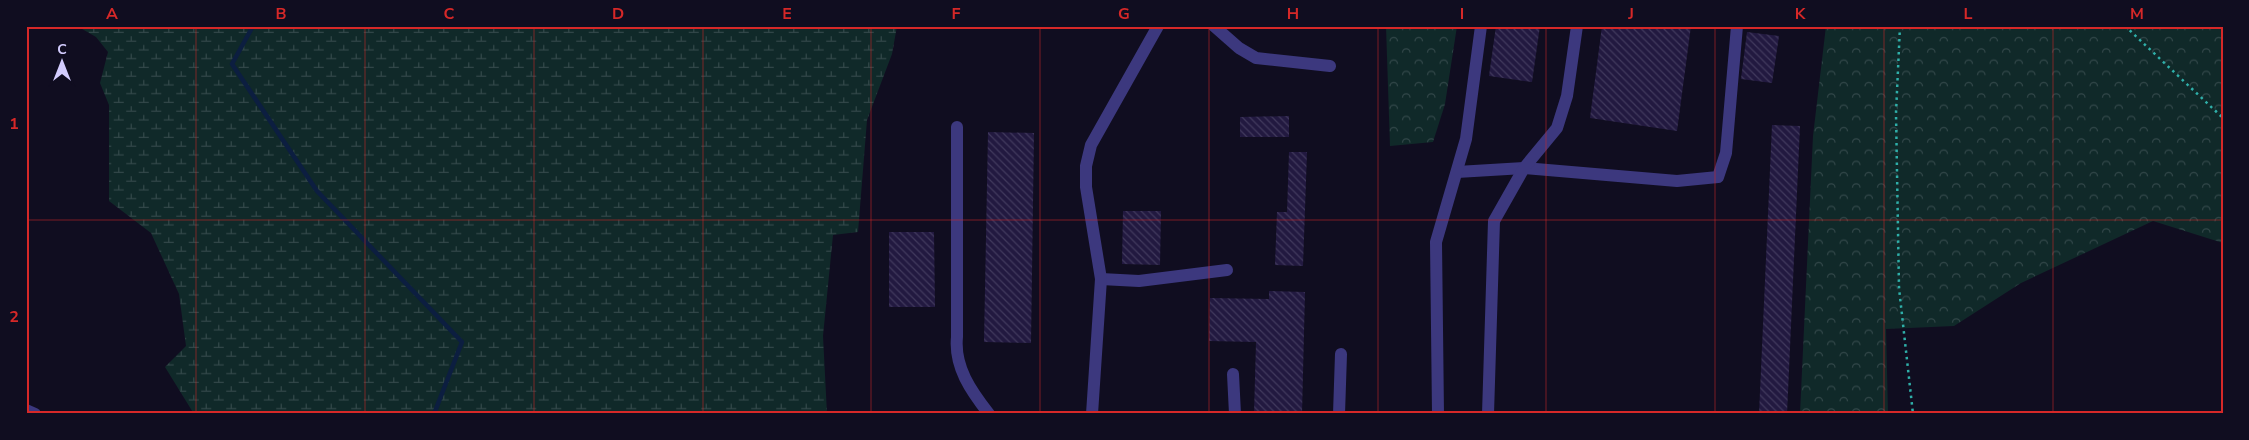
<svg xmlns="http://www.w3.org/2000/svg" width="2249" height="440" viewBox="0 0 2249 440" font-family="'Nunito Sans',sans-serif">
	<defs>
		<pattern id="forest-crowns" width="20" height="18" patternUnits="userSpaceOnUse" patternTransform="scale(1.25)"><rect width="20" height="18" fill="#102929"/><path d="M2 6a3 3 0 1 1 6 0M12 15a3 3 0 1 1 6 0" fill="none" stroke="#324749"/></pattern>
		<pattern id="wetland-marsh" width="20" height="14" patternUnits="userSpaceOnUse" patternTransform="scale(1.25)"><rect width="20" height="14" fill="#102929"/><path d="M1 5h8M5 5V1M11 12h8M15 12V8" fill="none" stroke="#324749"/></pattern>
		<pattern id="building-back-hatch" width="6" height="6" patternUnits="userSpaceOnUse" patternTransform="scale(1.25)"><rect width="6" height="6" fill="#221940"/><path d="M-1 5l2 2M0 0l6 6M5-1l2 2" fill="none" stroke="#41395d"/></pattern>
	</defs>
	<rect width="100%" height="100%" fill="#100d20"/>
	<g fill="url(#forest-crowns)">
		<polygon points="1386,26 1457,26 1445,104 1433,142 1390,146"/>
		<polygon points="1826,26 2223,26 2223,243 2153,221 2021,283 1954,326 1886,329 1888,414 1800,414 1813,136"/>
	</g>
	<polygon fill="url(#wetland-marsh)" points="77,26 897,26 892,54 867,120 858,232 833,235 823,336 827,414 194,414 165,367 186,346 179,294 151,233 109,201 109,105 100,83 108,52 96,37"/>
	<g fill="none" stroke-linecap="round" stroke-linejoin="round">
		<polyline stroke="#0c1e40" stroke-width="4.5" points="253,26 232,64 317,191 462,342 434,414"/>
	</g>
	<g fill="url(#building-back-hatch)">
		<polygon points="1496,26 1540,26 1532,82 1489,76"/>
		<polygon points="1602,26 1691,26 1677,131 1590,118"/>
		<polygon points="1747,32 1779,36 1772,83 1741,79"/>
		<polygon points="1289,116 1289,137 1240,137 1240,117"/>
		<polygon points="1772,125 1800,126 1787,414 1759,414"/>
		<polygon points="988,132 1034,133 1031,343 984,342"/>
		<polygon points="1289,152 1307,152 1303,266 1275,265 1277,212 1287,212"/>
		<polygon points="1123,211 1161,211 1160,265 1122,264"/>
		<polygon points="889,232 934,232 935,307 889,307"/>
		<polygon points="1269,291 1305,292 1302,414 1254,414 1256,342 1209,341 1210,298 1269,299"/>
	</g>
	<g fill="none" stroke-linecap="round" stroke-linejoin="round">
		<g stroke="#2fafa9" stroke-width="2.5" stroke-dasharray="2.5 4" stroke-linecap="butt">
			<polyline points="1900,26 1896,113 1899,288 1913,414"/>
			<polyline points="2125,26 2223,118"/>
		</g>
		<g stroke="#3c387e" stroke-width="12">
			<polyline points="1214,26 1239,48 1256,58 1330,66"/>
			<path d="M957 127V337C954 367 971 391 989 414"/>
			<polyline points="1457,172 1524,168 1677,181 1718,177 1726,153 1737,26"/>
			<polyline points="1101,279 1139,281 1227,270"/>
			<polyline points="1233,374 1235,414"/>
			<polyline points="26,410 35,414"/>
			<polyline points="1092,414 1101,279 1086,187 1086,166 1091,145 1158,26"/>
			<polyline points="1339,414 1341,354"/>
			<polyline points="1438,414 1436,242 1466,139 1481,26"/>
			<polyline points="1488,414 1494,221 1524,168 1557,128 1567,96 1577,26"/>
		</g>
	</g>
	<path fill="none" stroke="#d62828" stroke-width="1" stroke-opacity="0.55" d="M196 26V414M365 26V414M534 26V414M703 26V414M871 26V414M1040 26V414M1209 26V414M1378 26V414M1546 26V414M1715 26V414M1884 26V414M2053 26V414M26 220H2223"/>
	<rect width="2249" height="440" fill="none" stroke="#100d20" stroke-width="55"/>
	<g transform="translate(62 62)" stroke="#100d20" stroke-width="4" paint-order="stroke">
	<path d="M0-4L9 19L0 12L-9 19Z" fill="#d3ccfe"/>
	<text y="-8" font-size="14" font-weight="bold" text-anchor="middle" fill="#d3ccfe">С</text>
	</g>
	<rect x="28" y="28" width="2194" height="384" fill="none" stroke="#d62828" stroke-width="2"/>
	<g font-size="16" text-anchor="middle" font-weight="bold" fill="#d62828">
		<text x="112" y="19">A</text>
		<text x="281" y="19">B</text>
		<text x="449" y="19">C</text>
		<text x="618" y="19">D</text>
		<text x="787" y="19">E</text>
		<text x="956" y="19">F</text>
		<text x="1124" y="19">G</text>
		<text x="1293" y="19">H</text>
		<text x="1462" y="19">I</text>
		<text x="1631" y="19">J</text>
		<text x="1800" y="19">K</text>
		<text x="1968" y="19">L</text>
		<text x="2137" y="19">M</text>
		<text x="14" y="129">1</text>
		<text x="14" y="322">2</text>
	</g>
</svg>
